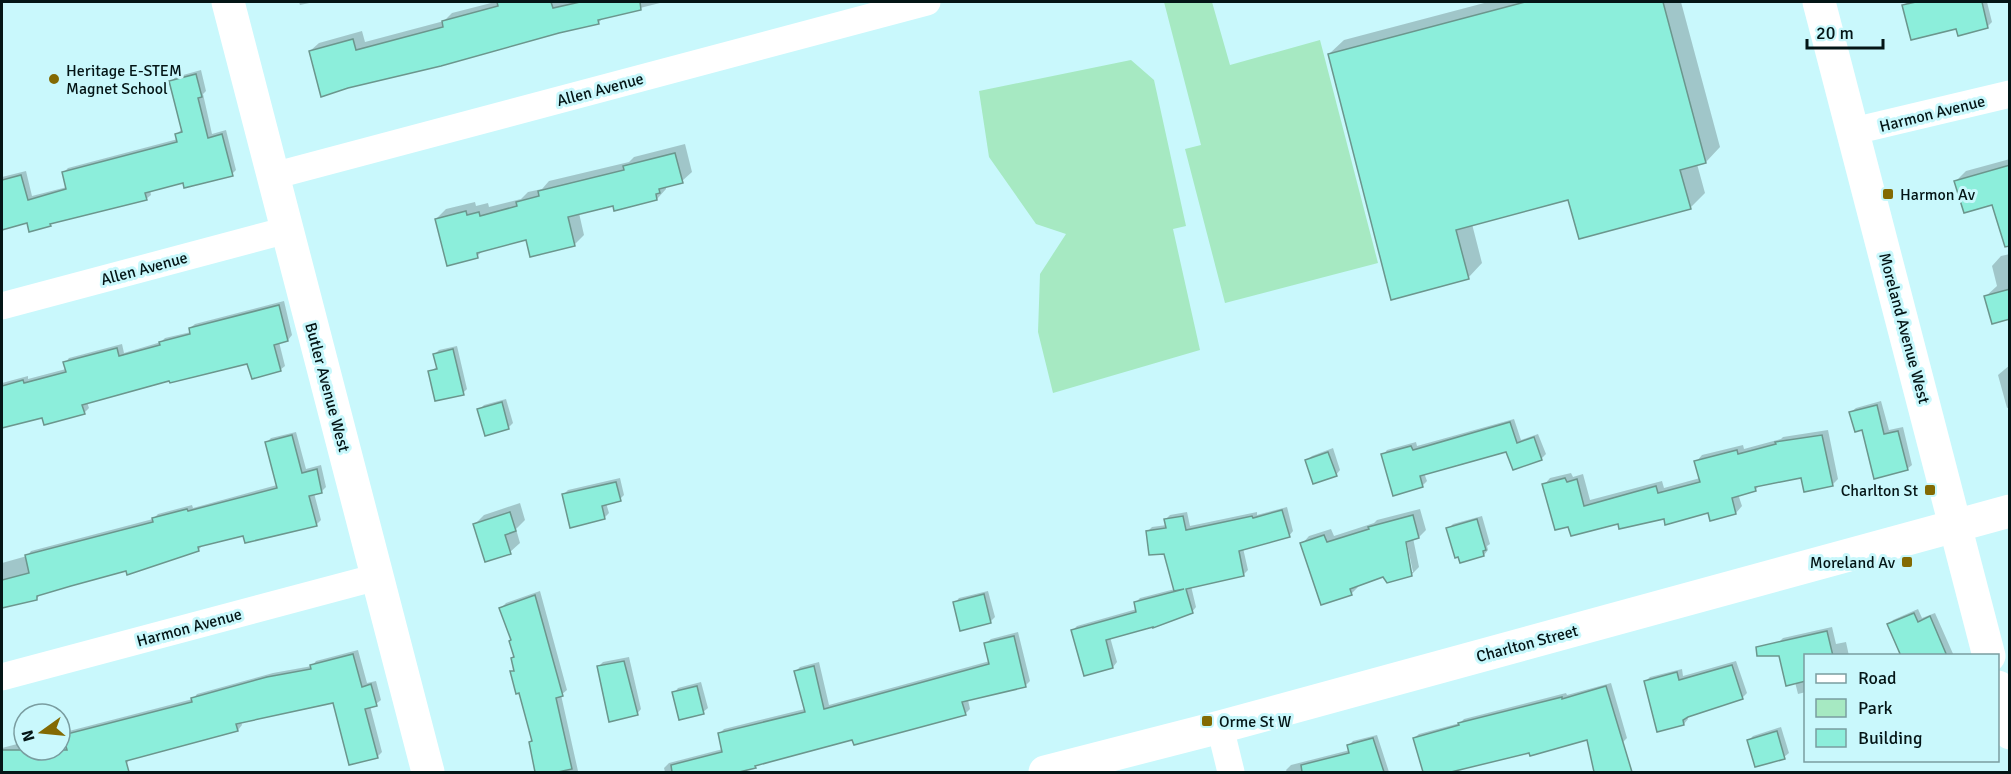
<svg xmlns="http://www.w3.org/2000/svg" width="2011" height="774" viewBox="0 0 2011 774" font-family="Signika,sans-serif">
	<rect width="100%" height="100%" fill="#c9f8fc"/>
	<g fill="#a6e9c2">
		<polygon points="1164,2 1212,2 1230,65 1320,40 1378,263 1225,303 1185,149 1201,145"/>
		<polygon points="1131,60 1154,80 1186,226 1173,229 1200,350 1053,393 1038,332 1040,274 1066,234 1036,224 989,157 979,91"/>
	</g>
	<g fill="#0003" fill-rule="evenodd">
		<polygon points="299,2 314,2 300,5"/>
		<polygon points="495,2 664,2 604,17 598,23 559,31 440,64 310,51 319,43 362,31 365,42 444,21 452,13"/>
		<polygon points="1488,2 1681,2 1720,147 1706,162 1697,164 1705,193 1690,208 1569,198 1472,224 1482,263 1468,278 1329,54 1344,40"/>
		<polygon points="1908,2 1987,2 1992,22 1987,27 1957,27 1904,5"/>
		<polygon points="201,70 206,91 203,94 212,134 226,130 236,170 232,174 184,181 150,190 151,195 146,199 52,222 50,225 28,221 2,228 2,177 26,171 32,196 67,187 63,173 68,168 178,139 177,134 182,129 171,81 176,77"/>
		<polygon points="685,144 692,172 682,181 666,186 666,189 657,199 614,204 579,213 584,235 574,245 527,238 484,250 477,256 436,219 446,209 475,202 476,206 488,203 489,207 521,199 528,192 542,189 549,181 629,162 634,157"/>
		<polygon points="2010,159 2010,209 1993,203 1956,181 1966,171"/>
		<polygon points="2010,254 2010,317 1986,296 1997,286 1992,266 2001,256"/>
		<polygon points="284,301 292,335 288,340 279,342 285,366 280,370 249,362 170,379 87,402 89,408 84,413 43,416 2,427 2,383 28,376 28,379 66,369 65,363 69,358 122,344 124,353 161,342 165,338 191,332 190,328 195,324"/>
		<polygon points="457,346 467,389 463,393 430,372 438,366 435,354 439,350"/>
		<polygon points="2010,365 2010,407 2007,408 1998,375"/>
		<polygon points="506,399 513,423 508,428 479,410 484,405"/>
		<polygon points="1881,401 1889,430 1903,427 1912,465 1907,469 1863,429 1851,412 1856,408"/>
		<polygon points="1514,419 1521,440 1538,434 1546,454 1541,459 1507,450 1424,473 1427,481 1422,486 1383,455 1387,450 1416,442 1417,446"/>
		<polygon points="1828,430 1838,479 1832,485 1802,476 1761,484 1755,490 1738,494 1742,506 1736,513 1709,511 1619,522 1569,525 1544,485 1550,478 1571,473 1573,477 1583,474 1590,500 1662,481 1664,488 1700,478 1696,462 1702,455 1743,445 1744,449 1781,439 1783,437"/>
		<polygon points="296,432 306,469 321,465 326,487 322,491 314,493 321,520 316,525 244,534 203,545 198,550 42,593 37,598 2,607 2,563 27,556 31,551 153,519 158,514 192,505 193,508 277,485 267,442 271,438"/>
		<polygon points="1333,448 1340,470 1336,475 1307,460 1312,456"/>
		<polygon points="620,478 624,495 620,499 606,503 609,513 604,518 563,495 568,490"/>
		<polygon points="520,503 525,520 516,529 520,543 510,552 474,525 484,515"/>
		<polygon points="1287,507 1293,531 1289,536 1243,548 1248,570 1243,575 1191,586 1196,607 1192,612 1110,637 1117,662 1113,667 1073,630 1077,626 1137,609 1135,603 1140,598 1175,589 1165,552 1147,532 1152,527 1167,525 1166,519 1170,515 1187,512 1190,526 1257,512 1257,515"/>
		<path d="M1420 509 1426 530 1419 537 1413 538 1419 567 1412 574 1384 575 1358 584V587L1351 594 1302 544 1309 536 1331 529 1334 536 1374 523 1377 520ZM1405 534 1413 572H1410L1403 535Z"/>
		<polygon points="1482,516 1490,544 1487,546 1488,550 1484,555 1448,529 1453,524"/>
		<polygon points="540,591 567,690 561,695 578,771 581,772 537,772 530,743 533,739 520,691 512,672 515,669 515,656 513,640 501,608 506,603"/>
		<polygon points="988,591 995,617 990,622 955,603 959,598"/>
		<polygon points="1918,609 1922,618 1935,613 1954,656 1903,656 1889,625 1893,620"/>
		<polygon points="1832,627 1836,644 1846,642 1849,656 1806,656 1806,692 1798,694 1795,682 1778,643 1783,638"/>
		<polygon points="1018,632 1030,681 1025,686 968,700 970,709 965,714 854,738 759,763 755,767 732,772 665,772 664,768 669,763 723,749 719,734 724,729 805,709 795,672 800,667 819,662 829,705 990,661 985,644 991,639"/>
		<polygon points="358,650 367,683 376,681 381,700 376,704 370,706 382,752 377,757 334,701 241,721 242,725 238,730 130,758 126,765 95,772 2,772 2,748 21,743 24,750 60,750 60,741 66,739 65,736 69,731 193,699 197,694 273,673 312,666 316,661"/>
		<polygon points="629,657 641,709 637,714 598,667 603,662"/>
		<polygon points="1736,661 1747,693 1742,698 1687,716 1688,719 1684,724 1646,681 1650,677 1682,669 1683,676"/>
		<polygon points="701,682 708,708 703,712 674,693 678,688"/>
		<polygon points="1611,683 1627,738 1623,742 1588,739 1460,769 1456,772 1424,772 1414,738 1419,734 1460,723 1464,719 1566,693 1567,695"/>
		<polygon points="1781,727 1789,753 1784,757 1749,740 1753,736"/>
		<polygon points="1377,735 1389,772 1287,772 1286,770 1291,765 1350,750 1349,745 1353,741"/>
	</g>
	<g fill="#8ceedb" stroke="#6b968d" stroke-width="1.5">
		<polygon points="497,2 551,2 553,8 580,2 640,2 641,10 598,20 599,24 559,33 441,66 348,88 321,97 309,51 353,39 356,50 443,27 442,21 498,6"/>
		<polygon points="1525,2 1663,2 1706,163 1680,170 1691,209 1579,239 1568,200 1456,230 1469,279 1391,300 1328,54"/>
		<polygon points="1916,2 1982,2 1988,28 1958,36 1956,29 1911,40 1902,5"/>
		<polygon points="196,74 202,97 198,98 208,138 222,134 233,176 184,188 183,183 145,193 147,200 50,224 51,226 29,232 27,223 2,230 2,180 21,175 28,200 66,189 62,172 177,142 175,134 182,132 169,81"/>
		<polygon points="675,153 683,183 659,189 660,193 656,194 657,200 614,211 613,206 568,217 575,246 530,257 526,240 477,253 478,258 447,266 435,219 466,211 467,215 479,212 480,216 517,206 516,202 539,196 538,191 624,170 623,166"/>
		<polygon points="2010,165 2010,246 2005,247 1992,205 1964,213 1954,181"/>
		<polygon points="2010,289 2010,319 1992,324 1984,296"/>
		<polygon points="279,305 288,341 274,345 281,371 252,379 247,364 170,383 169,381 82,405 85,414 44,425 42,418 2,428 2,386 23,380 24,383 66,372 63,362 117,348 119,356 160,345 159,342 190,334 189,328"/>
		<polygon points="453,349 464,395 435,401 428,371 437,369 433,354"/>
		<polygon points="502,402 509,429 485,436 477,409"/>
		<polygon points="1877,405 1884,434 1898,431 1908,470 1874,479 1862,430 1855,432 1849,412"/>
		<polygon points="1510,422 1517,443 1534,437 1542,460 1513,470 1506,452 1420,476 1423,487 1393,496 1381,454 1411,446 1413,450"/>
		<polygon points="292,435 302,473 317,469 322,493 309,496 317,526 245,543 243,536 198,547 199,551 127,575 126,571 71,586 37,596 37,600 2,608 2,580 29,573 25,555 153,522 152,518 187,509 188,511 277,488 265,442"/>
		<polygon points="1822,435 1833,486 1804,492 1801,478 1755,487 1756,491 1732,498 1736,514 1710,521 1708,513 1665,525 1664,519 1619,529 1618,524 1571,536 1568,527 1555,530 1542,484 1565,478 1567,482 1577,479 1584,506 1656,486 1658,493 1700,482 1694,461 1737,450 1738,454 1776,444 1775,442"/>
		<polygon points="1328,452 1337,476 1313,484 1305,460"/>
		<polygon points="616,482 621,501 602,506 605,519 570,528 562,494"/>
		<polygon points="1282,510 1290,537 1239,551 1244,576 1186,589 1193,613 1153,628 1153,627 1106,640 1113,668 1084,676 1071,630 1136,612 1134,602 1184,589 1174,591 1164,554 1149,555 1146,531 1166,528 1164,519 1183,516 1186,530 1252,516 1253,518"/>
		<polygon points="510,512 516,531 505,535 511,554 485,562 473,524"/>
		<polygon points="1413,515 1419,538 1406,542 1412,576 1387,583 1383,577 1350,589 1352,595 1321,605 1300,543 1324,535 1327,542 1369,529 1368,527"/>
		<polygon points="1477,519 1486,550 1483,551 1484,556 1460,563 1458,557 1455,558 1446,528"/>
		<polygon points="984,594 991,623 960,631 953,602"/>
		<polygon points="535,595 563,696 556,698 572,769 558,772 535,772 529,742 532,741 519,693 516,694 510,671 514,671 511,658 514,657 509,641 511,640 499,608"/>
		<polygon points="1914,613 1918,622 1930,616 1947,656 1901,656 1887,624"/>
		<polygon points="1827,631 1833,656 1806,656 1806,681 1786,686 1779,656 1757,656 1756,647"/>
		<polygon points="1014,636 1026,687 962,702 966,715 854,745 852,740 755,766 756,768 739,772 672,772 671,765 722,752 718,733 805,712 794,671 814,666 824,709 989,664 984,643"/>
		<polygon points="353,654 362,687 371,684 377,706 365,709 378,758 349,765 333,703 236,724 238,731 126,761 129,772 2,772 2,750 67,750 63,735 192,702 191,698 267,677 311,669 310,665"/>
		<polygon points="624,661 638,715 609,722 597,666"/>
		<polygon points="1732,665 1743,699 1688,717 1683,720 1684,725 1657,732 1644,681 1677,672 1679,680"/>
		<polygon points="697,686 704,714 679,720 672,692"/>
		<polygon points="1606,686 1632,772 1594,772 1587,740 1530,756 1529,753 1451,772 1423,772 1413,738 1459,725 1458,723 1562,697 1562,699"/>
		<polygon points="1777,731 1785,759 1755,767 1747,740"/>
		<polygon points="1373,738 1384,772 1302,772 1301,765 1349,753 1347,745"/>
	</g>
	<g fill="none" stroke-linecap="round" stroke-linejoin="round">
		<g stroke="#fff" stroke-width="27">
			<polyline points="1854,131 2010,94"/>
			<polyline points="273,176 927,2"/>
			<polyline points="2,306 287,230"/>
			<polyline points="2,677 377,577"/>
			<polyline points="1220,727 1231,772"/>
		</g>
		<g stroke="#fff" stroke-width="33">
			<polyline points="228,2 428,772"/>
			<polyline points="1819,2 1989,656"/>
			<polyline points="1998,687 2010,733"/>
			<polyline points="1045,772 1220,727 2010,511"/>
		</g>
	</g>
	<g fill="#836a03" stroke="#c9f8fc" stroke-width="2">
		<circle cx="54" cy="79" r="6"/>
		<rect x="1882" y="188" width="12" height="12" rx="3"/>
		<rect x="1924" y="484" width="12" height="12" rx="3"/>
		<rect x="1901" y="556" width="12" height="12" rx="3"/>
		<rect x="1201" y="715" width="12" height="12" rx="3"/>
	</g>
	<g text-anchor="middle" stroke-width="6" stroke-linejoin="round" paint-order="stroke">
		<g font-size="16" fill="#041516" stroke="#c9f8fc" text-anchor="start">
			<text x="66" y="76">Heritage E-STEM<tspan x="66" dy="18">Magnet School</tspan></text>
			<text x="1900" y="200">Harmon Av</text>
			<text x="1918" y="496" text-anchor="end">Charlton St</text>
			<text x="1895" y="568" text-anchor="end">Moreland Av</text>
			<text x="1219" y="727">Orme St W</text>
		</g>
		<g font-size="16" fill="#041516" stroke="#c9f8fc">
			<text transform="translate(600 89) rotate(-15)" y="6">Allen Avenue</text>
			<text transform="translate(1932 113) rotate(-14)" y="6">Harmon Avenue</text>
			<text transform="translate(144 268) rotate(-15)" y="6">Allen Avenue</text>
			<text transform="translate(1905 328) rotate(75)" y="6">Moreland Avenue West</text>
			<text transform="translate(328 387) rotate(75)" y="6">Butler Avenue West</text>
			<text transform="translate(189 627) rotate(-15)" y="6">Harmon Avenue</text>
			<text transform="translate(1527 643) rotate(-15)" y="6">Charlton Street</text>
		</g>
	</g>
	<rect width="2011" height="774" fill="none" stroke="#041516" stroke-width="6"/>
	<rect x="1804" y="654" width="195" height="108" fill="#c9f8fc" stroke="#7a9da0" stroke-width="1.5"/>
	<rect x="1816" y="674" width="30" height="9" fill="#ffffff" stroke="#7a9da0" stroke-width="1.5"/>
	<text x="1858" y="684" font-size="18" fill="#041516">Road</text>
	<rect x="1816" y="699" width="30" height="18" fill="#a6e9c2" stroke="#7a9da0" stroke-width="1.5"/>
	<text x="1858" y="714" font-size="18" fill="#041516">Park</text>
	<rect x="1816" y="729" width="30" height="18" fill="#8ceedb" stroke="#7a9da0" stroke-width="1.5"/>
	<text x="1858" y="744" font-size="18" fill="#041516">Building</text>
	<g transform="translate(42 732) rotate(255)"><circle r="28" fill="#c9f8fc" stroke="#7a9da0" stroke-width="1.5"/>
	<path d="M0-4.5L10 22L0 15L-10 22Z" fill="#836a03"/>
	<text y="-9" font-size="16" font-weight="bold" text-anchor="middle" fill="#041516">N</text>
	</g>
	<path d="M1807 39v9h76v-9" fill="none" stroke="#041516" stroke-width="3"/>
	<text x="1816" y="39" font-size="18" fill="#041516" stroke="#c9f8fc" stroke-width="4.5" paint-order="stroke">20 m</text>
</svg>
